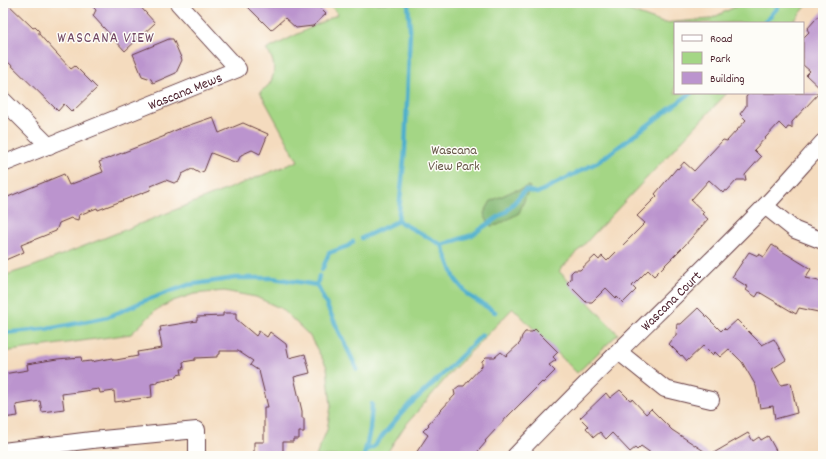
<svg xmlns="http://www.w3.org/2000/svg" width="826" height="459" viewBox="0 0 826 459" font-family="Dekko,sans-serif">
	<rect width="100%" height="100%" fill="#fdfcf7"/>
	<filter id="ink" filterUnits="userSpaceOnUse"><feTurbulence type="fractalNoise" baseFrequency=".025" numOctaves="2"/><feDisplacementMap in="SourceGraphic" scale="8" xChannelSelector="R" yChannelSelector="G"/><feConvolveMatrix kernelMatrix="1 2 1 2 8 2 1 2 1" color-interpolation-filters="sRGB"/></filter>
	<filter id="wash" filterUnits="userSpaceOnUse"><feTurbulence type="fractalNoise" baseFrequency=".012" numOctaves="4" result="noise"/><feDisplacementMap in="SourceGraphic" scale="16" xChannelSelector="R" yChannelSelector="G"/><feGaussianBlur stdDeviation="0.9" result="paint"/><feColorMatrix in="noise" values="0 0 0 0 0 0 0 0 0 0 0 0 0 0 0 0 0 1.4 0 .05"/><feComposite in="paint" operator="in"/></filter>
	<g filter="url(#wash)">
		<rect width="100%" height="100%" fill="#f4dbbe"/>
		<path fill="#a4d685" stroke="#777a58" d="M328 3H615L619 7 663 23 710 19 743 3H809L792 23H675V93H727L559 271 618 334 577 373 513 308 453 370 404 427 385 456H316L327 430 331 406 327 367 309 335 282 309 256 297 224 291 194 294 173 301 156 310 131 334 3 352V276L34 266 298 161 260 92C263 89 268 87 270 83 276 73 275 58 266 50L338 14Z"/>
		<polygon fill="#83b772" stroke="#666b4e" points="528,186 530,187 519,213 498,225 491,226 485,217 484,213 491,201 515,190 519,190"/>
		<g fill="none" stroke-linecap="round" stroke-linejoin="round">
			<g stroke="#4eafcd" stroke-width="4.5">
				<polyline points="764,23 778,7 778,3"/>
				<polyline points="398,221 442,245 472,235 507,211 525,190 537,193 598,162 691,93"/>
				<polyline points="398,221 405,150 410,30 408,3"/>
				<polyline points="362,238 398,221"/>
				<polyline points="442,245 455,279 468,295 495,312"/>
				<polyline points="322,270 329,253 348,246 353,242"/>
				<polyline points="317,285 357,369"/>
				<polyline points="3,333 53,328 108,317 144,301 188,285 236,278 273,278 317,285 319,276"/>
				<polyline points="366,450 373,447 407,407 440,377 482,335"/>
				<polyline points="364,456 370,430 372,404"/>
			</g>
		</g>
		<g id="blocks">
			<g fill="#bb94ce">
				<polygon points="3,3 7,3 33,28 35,27 39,31 39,34 45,41 71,69 75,66 97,88 72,112 64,104 58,111 3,57"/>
				<polygon points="89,3 137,3 155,23 125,51 93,16 96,10"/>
				<polygon points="244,3 315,3 326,14 313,26 296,28 285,18 271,30"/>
				<polygon points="823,11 823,91 806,75 810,71 803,65 803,38 809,32 807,29"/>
				<polygon points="169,39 173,39 182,60 176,73 153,83 151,79 142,76 133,54"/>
				<polygon points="749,93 819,93 792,122 792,128 788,127 786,130 779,123 754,150 761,157 745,175 746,180 737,180 727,191 725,190 723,193 709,180 691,200 704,212 702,214 708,219 685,245 654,276 648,270 632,286 636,290 623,303 617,297 616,298 606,288 592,302 586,302 567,283 571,279 571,273 574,270 580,270 595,256 599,260 602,256 607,261 645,223 637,216 657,196 655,194 677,168 678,169 684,162 694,171 723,140 727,141 746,120 740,114 746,106 746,97"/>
				<polygon points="213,117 219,133 243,123 268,134 260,154 252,150 241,155 237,163 211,153 204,171 199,173 192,169 182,174 179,181 174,183 166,180 151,186 150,190 98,210 97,208 79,215 78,220 71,218 59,223 56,231 21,245 24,252 3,261 3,199 64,174 69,185 103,172 99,162 165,136 165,135 181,128"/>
				<polygon points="772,245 811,269 805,278 823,282 823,313 799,308 796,314 759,292 756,297 746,290 748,287 732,277 749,252 758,256 759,254 764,257"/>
				<polygon points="698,308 721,331 724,328 726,330 737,320 762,345 774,339 786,360 772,369 781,385 791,383 797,413 775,419 773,406 760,408 756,386 742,362 729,349 720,357 715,352 712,355 703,346 687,361 682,355 681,356 669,344 676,335 677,324 681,324"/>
				<polygon points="223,313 236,313 236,319 256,336 259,331 267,337 270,332 286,344 289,358 305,354 310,373 294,377 302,411 302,418 304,418 304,432 299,432 299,439 293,439 293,442 283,442 283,456 254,456 254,442 264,442 264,407 268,407 259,371 250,365 253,361 238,351 220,351 220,354 217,355 217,357 195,358 195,360 183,362 184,369 181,369 182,374 177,375 177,377 157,381 157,383 151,384 152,397 115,402 114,391 100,393 99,389 62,394 64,409 42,412 40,401 16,405 18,416 3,418 3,374 28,370 27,364 57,359 81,357 82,362 91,361 91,362 112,358 113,360 116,360 138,356 137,352 162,348 159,331 161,331 160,327 197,321 197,317 223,316"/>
				<polygon points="535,329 558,352 553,357 556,360 549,365 555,371 543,383 542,382 508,416 485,441 486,442 474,456 414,456 428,435 423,431 429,425 428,424 455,395 454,390 459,386 464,386 469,380 482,366 482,361 486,357 495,357 501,352 506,356 520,343 522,336 525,332 532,332"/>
				<polygon points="620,390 630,400 632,399 646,414 651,409 672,430 710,455 748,433 753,441 759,437 761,440 768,436 779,456 655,456 641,446 637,450 635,448 630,452 612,433 606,439 600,432 594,437 586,428 588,426 580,418 606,393 610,398"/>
			</g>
		</g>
	</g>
	<g filter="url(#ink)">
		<use href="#blocks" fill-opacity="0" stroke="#643b41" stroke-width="1"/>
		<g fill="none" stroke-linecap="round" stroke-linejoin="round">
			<g stroke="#643b41" stroke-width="18">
				<g id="street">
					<polyline points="3,100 49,146"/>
					<path id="s1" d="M3 164 238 69 178 3"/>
					<polyline points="765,206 795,230 823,241"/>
					<polyline points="619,352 665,389 711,400"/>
					<polyline points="3,451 92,440 197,430 197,456"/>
					<path id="s2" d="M515 456C596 371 682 291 764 207 784 186 803 164 823 142"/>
				</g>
			</g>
			<use href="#street" stroke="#fff" stroke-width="16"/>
		</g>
	</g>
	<g text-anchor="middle" stroke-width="3" stroke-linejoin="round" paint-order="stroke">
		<g font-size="14" fill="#4a1f2b" stroke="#fdfcf7">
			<text dy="5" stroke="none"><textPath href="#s1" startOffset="196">Wascana Mews</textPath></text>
			<text dy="5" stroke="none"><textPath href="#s2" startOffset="220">Wascana Court</textPath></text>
		</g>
		<g font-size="14" fill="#655646" stroke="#fdfcf7">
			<text x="454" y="154">Wascana<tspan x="454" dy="16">View Park</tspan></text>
		</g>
		<g font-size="15" letter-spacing="1" fill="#724864" stroke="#fdfcf7">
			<text x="106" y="42">WASCANA VIEW</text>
		</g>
	</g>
	<rect width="826" height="459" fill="none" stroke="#fdfcf7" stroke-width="16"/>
	<rect x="674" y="22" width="130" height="72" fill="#fdfcf7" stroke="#b5a4a5"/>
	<rect x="682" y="35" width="20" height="6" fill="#ffffff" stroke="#b5a4a5"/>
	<text x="710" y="42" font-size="12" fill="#4a1f2b">Road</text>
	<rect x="682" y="52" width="20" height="12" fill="#a4d685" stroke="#b5a4a5"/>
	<text x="710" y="62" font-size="12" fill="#4a1f2b">Park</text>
	<rect x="682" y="72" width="20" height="12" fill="#bb94ce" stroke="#b5a4a5"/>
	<text x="710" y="82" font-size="12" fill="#4a1f2b">Building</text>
</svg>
